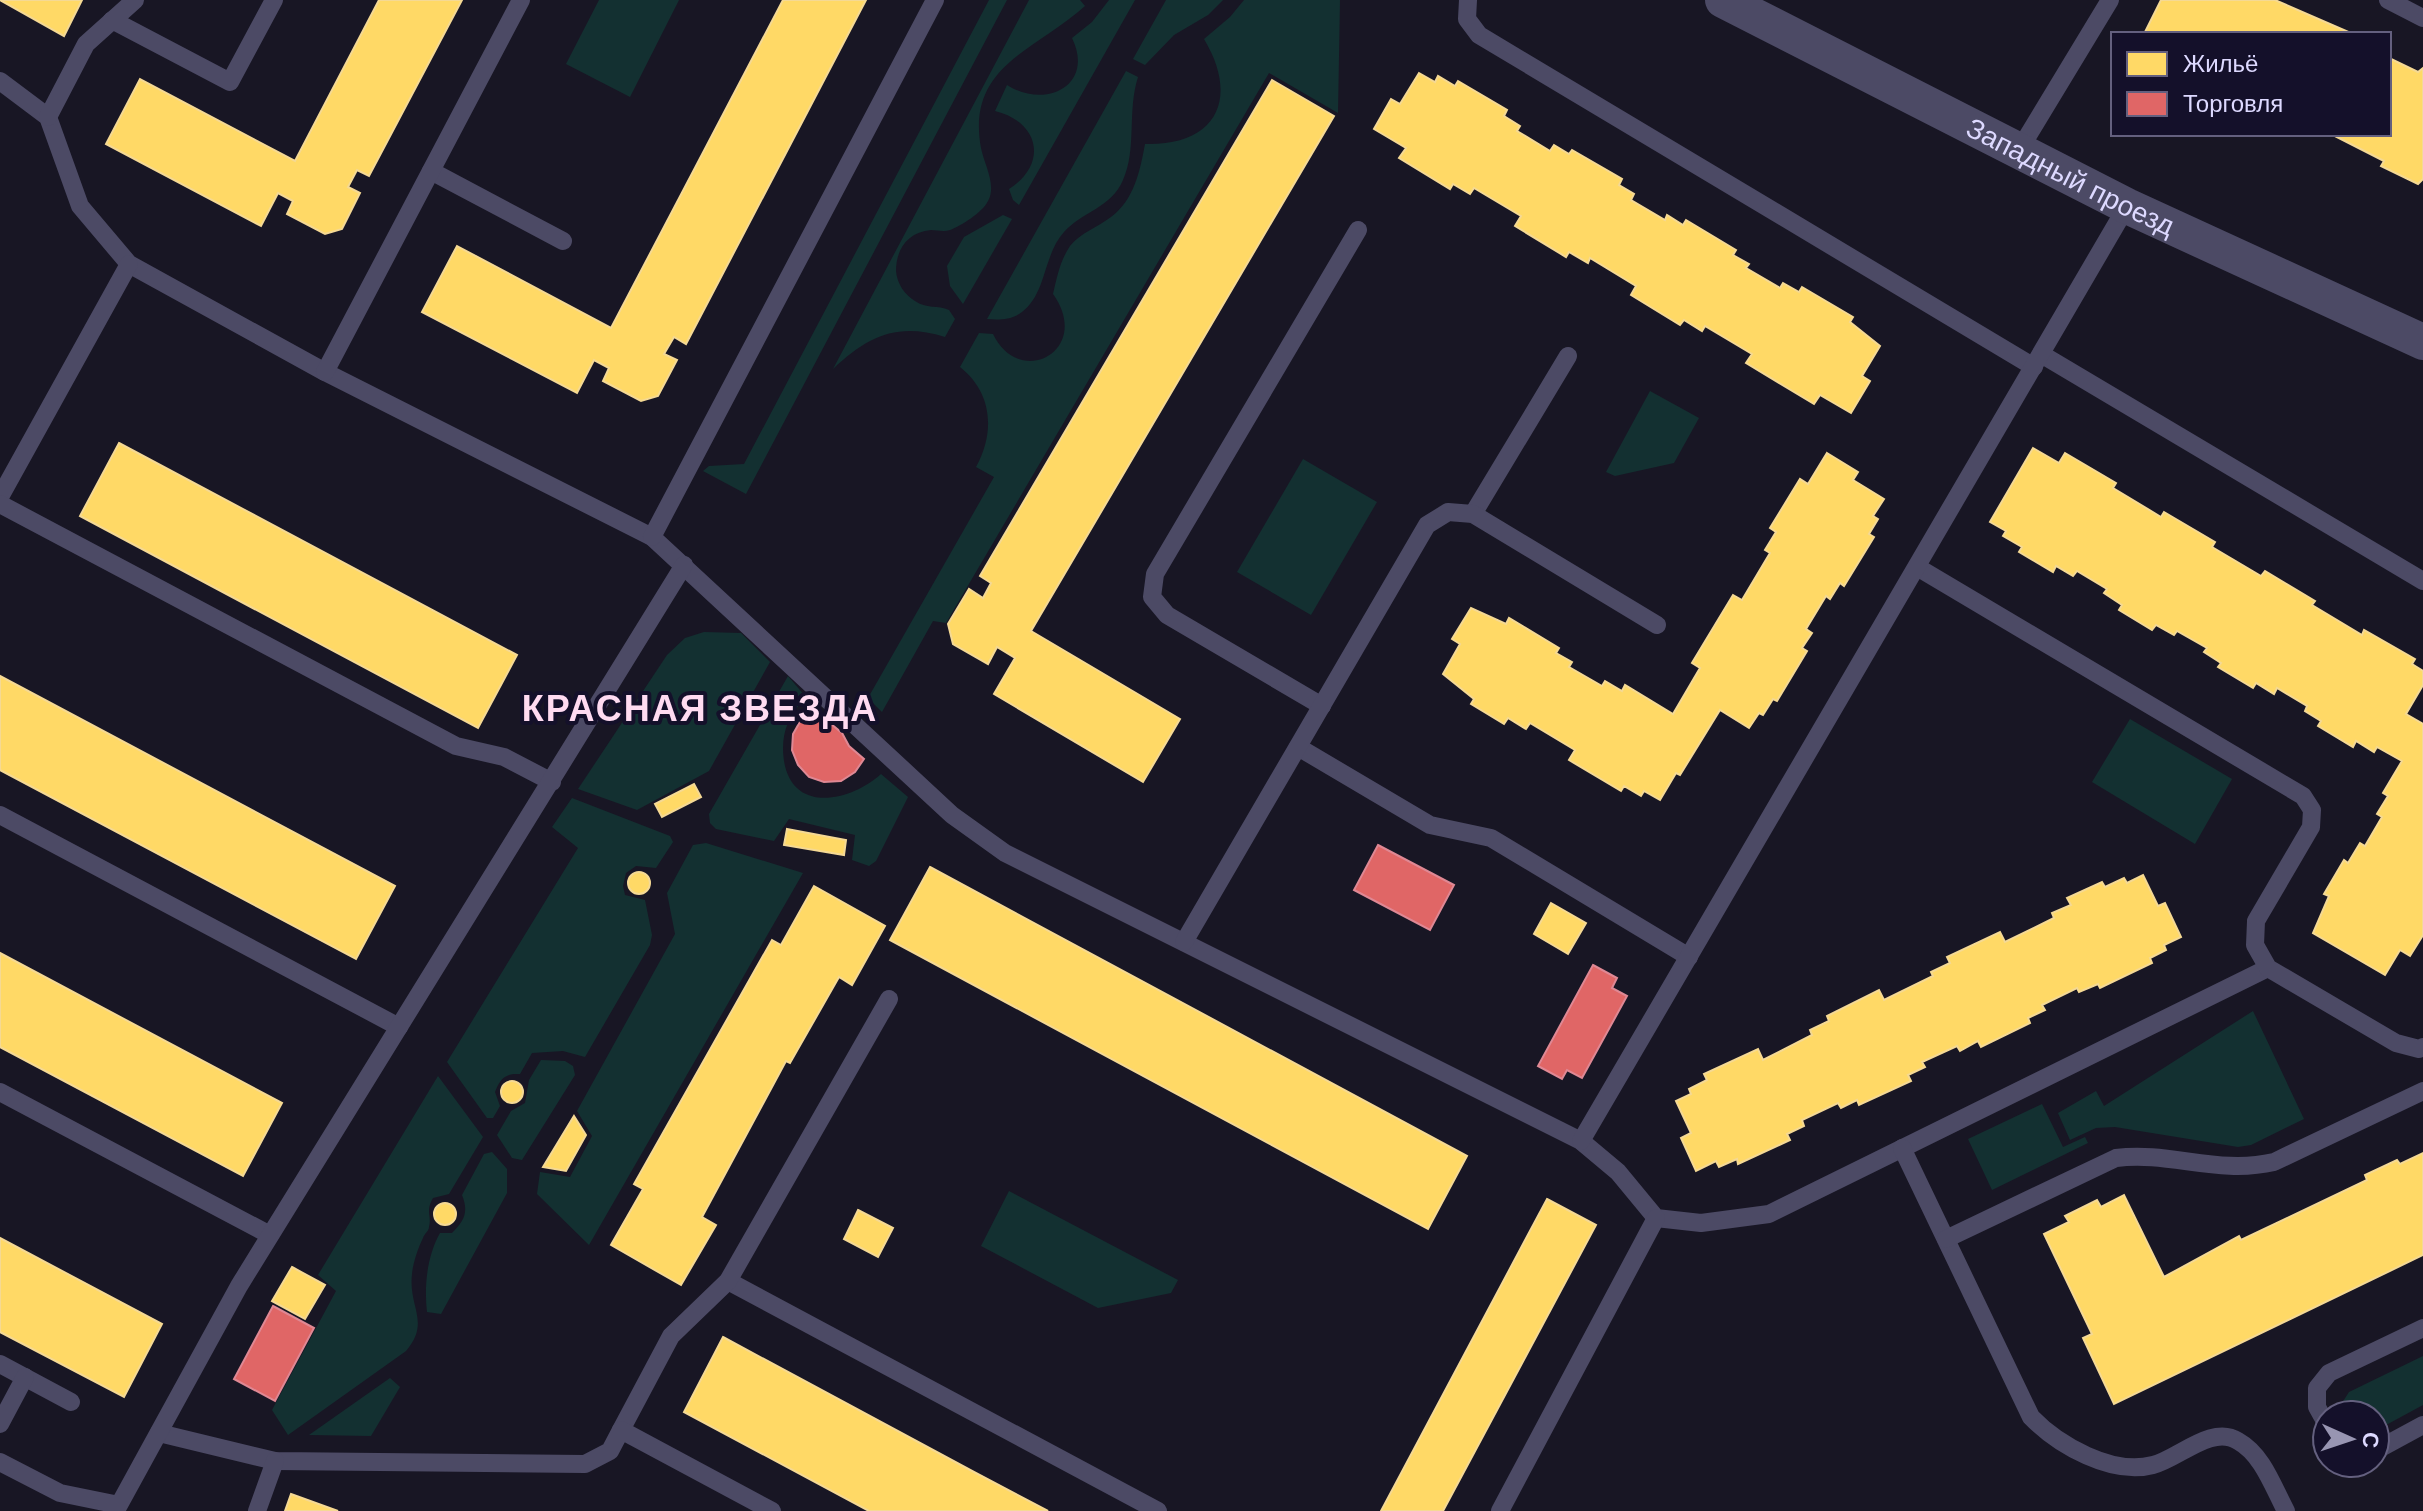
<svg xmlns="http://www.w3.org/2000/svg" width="2423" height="1511" viewBox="0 0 2423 1511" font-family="Helvetica,sans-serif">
	<rect width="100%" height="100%" fill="#181624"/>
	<g fill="#133031">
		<polygon points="599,0 679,0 630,97 566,64"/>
		<polygon points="989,0 1007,0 746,494 703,471 709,466 744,464"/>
		<path d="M1029 0H1080L1085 6C1035 51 966 66 981 148 984 164 997 185 988 201 983 212 961 226 950 230 944 232 937 230 931 230 908 232 896 249 896 271 897 284 905 295 915 301 926 309 938 305 949 310L955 319 945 337C897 322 868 336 833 369Z"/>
		<path d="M1109 0H1135L1019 205 1013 200 1009 189C1048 164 1040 122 995 111L1007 85C1046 110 1095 85 1072 38L1092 22Z"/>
		<polygon points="1166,0 1223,0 1208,15 1174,35 1145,65 1133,59"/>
		<path d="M1244 0H1340L1338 113 1269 73 946 623 933 621 882 712 868 698 994 477 976 467C995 433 993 393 960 367L979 333 993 334C1020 390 1093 350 1053 294 1057 277 1060 261 1070 246 1080 233 1098 227 1111 217 1134 200 1140 171 1145 144 1216 146 1240 99 1204 39L1230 17Z"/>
		<path d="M1126 71 1138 77C1127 111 1137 149 1123 180 1111 208 1083 211 1064 232 1043 255 1047 293 1022 312 1012 320 999 320 987 319Z"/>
		<polygon points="1003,215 1012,219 963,304 950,286 947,266 964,237"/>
		<polygon points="1650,391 1699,418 1674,463 1615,476 1606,472"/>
		<polygon points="1303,459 1377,502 1311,615 1237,572"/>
		<polygon points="704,632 741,633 770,662 709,771 637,810 578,789 667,655 685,638"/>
		<path d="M788 676 805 696C799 705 792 714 788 723 782 736 782 753 785 766 797 815 854 799 881 774L908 797 876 861 869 866 852 860 855 835 789 819 774 841 716 829 710 823 709 814Z"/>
		<polygon points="2130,719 2232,779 2195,844 2092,782"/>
		<path d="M572 798 670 836 673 842 656 868 636 866 626 873 623 886 625 895 645 900 652 935 650 945 585 1057 563 1051 532 1053 520 1074C505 1073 500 1079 495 1092L500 1106 493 1118H487L447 1062 578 848 552 827Z"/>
		<polygon points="706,843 803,873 589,1245 537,1194 540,1172 570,1177 592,1136 577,1111 675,934 667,893 693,845"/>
		<polygon points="2253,1011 2304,1119 2251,1145 2238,1147 2115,1127 2096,1128 2070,1140 2058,1113 2096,1091 2104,1106"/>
		<polygon points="541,1060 565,1061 573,1066 575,1075 522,1160 512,1158 497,1135 511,1111 525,1103 529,1080"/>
		<path d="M438 1076 483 1137 449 1194 433 1198C425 1212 432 1215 429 1227 429 1231 424 1234 423 1238 418 1248 413 1263 412 1274 408 1307 431 1322 406 1351L288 1435 272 1410 336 1291 318 1275Z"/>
		<polygon points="2042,1104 2063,1147 2085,1137 2088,1143 1992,1190 1968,1139"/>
		<path d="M492 1152 507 1169V1193L441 1314 427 1312C424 1286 427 1256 440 1233H452C464 1221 469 1212 462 1195L484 1154Z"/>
		<polygon points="1009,1191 1178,1280 1171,1293 1098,1308 981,1246"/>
		<polygon points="2423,1356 2423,1405 2375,1431 2375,1415 2341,1415 2342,1403 2349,1392"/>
		<polygon points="390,1378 400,1387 371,1436 309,1435"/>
	</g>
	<g fill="#ffd966" stroke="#f5d994" stroke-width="2">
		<polygon points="0,0 82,0 64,36"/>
		<polygon points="379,0 462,0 369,176 357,170 348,187 360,193 342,229 325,234 287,214 293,201 278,193 261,226 106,144 140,79 295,161"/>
		<polygon points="783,0 866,0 686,344 674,337 664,354 677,360 658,396 641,401 603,381 609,368 594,360 577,393 422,312 457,246 611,328"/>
		<polygon points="2161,0 2275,0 2353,34 2149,34 2145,32"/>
		<polygon points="2389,58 2418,72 2423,68 2423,179 2418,184 2381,166 2384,161 2331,134 2389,134"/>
		<polygon points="1419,73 1435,82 1438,76 1455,86 1458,81 1507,110 1504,116 1520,126 1517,131 1550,151 1554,145 1569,154 1572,150 1622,179 1619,185 1634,194 1631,200 1665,220 1667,215 1683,225 1686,220 1736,250 1733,255 1749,264 1746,268 1780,288 1783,283 1799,292 1802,287 1853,317 1850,322 1880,346 1862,376 1870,381 1851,413 1820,395 1814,404 1746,363 1752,354 1705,326 1702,331 1684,320 1680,325 1631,295 1636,286 1590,258 1588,263 1569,252 1566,257 1515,226 1521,216 1474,188 1470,194 1453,184 1450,189 1399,158 1406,148 1374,129 1391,99 1400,104"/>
		<polygon points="1272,80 1334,116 1031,631 1180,719 1143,782 994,694 1015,658 997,647 988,664 953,644 948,624 969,589 983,598 991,583 980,576"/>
		<polygon points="119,443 517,655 478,728 80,516"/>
		<polygon points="2033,448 2059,463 2065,453 2116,483 2113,488 2161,517 2164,512 2215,542 2212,547 2261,576 2265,571 2315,601 2312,605 2362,635 2364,630 2415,659 2412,664 2423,671 2423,685 2406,714 2423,724 2423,935 2410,956 2400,950 2385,975 2313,933 2329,896 2324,894 2344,860 2348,863 2360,843 2365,846 2382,817 2377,814 2388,796 2383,793 2402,761 2377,747 2374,752 2356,741 2353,747 2318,726 2321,721 2305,711 2307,706 2277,688 2274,694 2256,683 2253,688 2218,667 2221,663 2204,652 2207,648 2177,631 2174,635 2156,625 2152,630 2119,610 2122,605 2104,593 2107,589 2077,571 2073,576 2056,566 2053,572 2019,552 2022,547 2003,536 2006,531 1990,522"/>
		<polygon points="1827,453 1858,472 1853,480 1884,499 1873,516 1878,519 1869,534 1874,537 1844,586 1840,583 1830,599 1826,596 1806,629 1812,633 1802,648 1807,651 1777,701 1773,699 1763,715 1759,713 1749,728 1720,710 1680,775 1676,773 1660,800 1644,791 1641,796 1624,786 1621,791 1569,760 1575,750 1530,723 1526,729 1508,718 1504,724 1471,704 1474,699 1443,674 1460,644 1452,639 1471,608 1506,624 1509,618 1559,648 1556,653 1572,662 1569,667 1602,686 1605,681 1622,691 1625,685 1673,714 1700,668 1692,663 1733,595 1742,600 1770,553 1765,550 1776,532 1770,528 1800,479 1808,484"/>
		<polygon points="0,676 395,886 356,959 0,770"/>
		<polygon points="694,784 701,797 662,817 655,804"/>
		<polygon points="787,829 846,840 844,855 784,845"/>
		<polygon points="930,867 1467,1156 1428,1229 890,940"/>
		<circle cx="639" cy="883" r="11"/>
		<polygon points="2143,875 2158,906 2165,903 2181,937 2164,945 2166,950 2150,958 2152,963 2100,988 2098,984 2079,992 2077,988 2042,1005 2045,1010 2028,1018 2030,1023 1981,1047 1978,1041 1960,1051 1957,1046 1922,1062 1925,1067 1908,1075 1911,1081 1859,1105 1857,1100 1841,1108 1838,1103 1802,1120 1804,1126 1787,1134 1790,1140 1738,1164 1737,1159 1719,1167 1716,1161 1696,1171 1681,1138 1691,1133 1676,1101 1691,1094 1689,1089 1707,1080 1704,1074 1758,1049 1763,1060 1812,1035 1810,1030 1829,1021 1827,1016 1879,990 1884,1000 1933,976 1931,972 1950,963 1947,957 2000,932 2005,942 2054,918 2052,913 2071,905 2067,898 2102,882 2105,887 2124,878 2127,883"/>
		<polygon points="814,886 885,926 852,985 839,977 790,1063 786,1061 702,1217 716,1225 681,1285 611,1245 643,1189 634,1184 772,940 781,945"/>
		<polygon points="1551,903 1586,923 1568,954 1534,934"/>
		<polygon points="0,953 282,1103 243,1176 0,1047"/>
		<circle cx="512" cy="1092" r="11"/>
		<polygon points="574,1116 586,1135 566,1171 543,1167"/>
		<polygon points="2423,1153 2423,1255 2114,1404 2083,1338 2092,1334 2044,1234 2069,1222 2065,1216 2097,1200 2101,1207 2124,1195 2164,1277 2239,1236 2241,1240 2367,1180 2365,1175 2397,1160 2400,1164"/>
		<polygon points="1547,1199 1596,1225 1443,1511 1381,1511"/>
		<circle cx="445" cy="1214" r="11"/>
		<polygon points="858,1210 893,1228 878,1257 844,1239"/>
		<polygon points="0,1238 162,1324 124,1397 0,1332"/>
		<polygon points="292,1267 325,1285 305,1319 272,1301"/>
		<polygon points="723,1337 974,1472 1048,1511 869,1511 684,1412"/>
		<polygon points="291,1494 338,1511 285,1511"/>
	</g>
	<g fill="#e06666" stroke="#df8894" stroke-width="2">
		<polygon points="814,710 842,733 849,746 864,759 855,772 841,781 824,782 809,777 798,765 792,750 793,734 801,720"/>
		<polygon points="1378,845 1454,885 1430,930 1354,890"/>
		<polygon points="1593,965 1617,978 1612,988 1627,996 1582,1078 1567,1070 1562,1079 1538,1066"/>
		<polygon points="273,1306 314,1328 275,1401 234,1379"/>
	</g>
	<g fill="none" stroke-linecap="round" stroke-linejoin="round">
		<g stroke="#4c4a65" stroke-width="18">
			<polyline points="1468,0 1467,19 1479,35 2034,367"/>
			<polyline points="2388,0 2423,18"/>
			<polyline points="112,20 230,82 274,0"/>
			<polyline points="0,81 48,117 80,206 129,264 325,372 652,537 952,815 1005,853 1581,1141 1618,1172 1656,1218 1701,1223 1769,1214 2268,968"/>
			<polyline points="48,117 86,44 135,0"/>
			<polyline points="2018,152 2110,0"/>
			<polyline points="431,171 563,241"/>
			<polyline points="2041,354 2423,581"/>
			<polyline points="325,372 521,0"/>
			<polyline points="0,497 129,264"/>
			<polyline points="0,504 456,746 504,757 552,782"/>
			<polyline points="1473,514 1568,356"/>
			<polyline points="652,537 935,0"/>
			<polyline points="1917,567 2303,796 2312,810 2311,827 2256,921 2255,945 2268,968 2396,1043 2419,1049 2423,1047"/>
			<polyline points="1322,706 1167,615 1152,597 1155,574 1358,230"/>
			<polyline points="1298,747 1430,825 1491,838 1689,957"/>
			<polyline points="0,815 399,1027"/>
			<polyline points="1184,942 1427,525 1448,512 1473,514 1657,625"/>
			<polyline points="0,1092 270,1235"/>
			<polyline points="1581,1141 2127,206"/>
			<path d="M1902 1148 2031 1417C2058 1445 2112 1476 2153 1465 2178 1459 2212 1424 2238 1441 2263 1455 2273 1487 2286 1511"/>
			<path d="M1946 1239 2116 1158C2170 1151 2218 1175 2274 1162L2423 1091"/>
			<polyline points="728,1281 1158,1511"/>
			<polyline points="0,1364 71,1402"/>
			<polyline points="0,1424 25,1377"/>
			<polyline points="2327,1425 2317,1407 2317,1388 2329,1373 2423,1328"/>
			<polyline points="621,1430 671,1336 728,1281 889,999"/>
			<polyline points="159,1433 275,1461 585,1464 610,1451 621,1430 772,1511"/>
			<polyline points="2375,1451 2423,1425"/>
			<polyline points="0,1462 60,1493 119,1505 239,1286 684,565"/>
			<polyline points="257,1511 275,1461"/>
			<polyline points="1500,1511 1656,1218"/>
		</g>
		<path stroke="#4c4a65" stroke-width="36" id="s1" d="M1723 0 2127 206 2423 342"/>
	</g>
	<g text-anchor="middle" stroke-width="8" stroke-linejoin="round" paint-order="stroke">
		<g font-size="28" fill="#ddd9ff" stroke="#14102a">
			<text dy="10" stroke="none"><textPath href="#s1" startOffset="390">Западный проезд</textPath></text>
		</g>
		<g font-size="36" font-weight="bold" letter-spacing="2" fill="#ffdbf1" stroke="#14102a">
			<text x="700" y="721">КРАСНАЯ ЗВЕЗДА</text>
		</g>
	</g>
	<rect x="2111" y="32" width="280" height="104" fill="#14102a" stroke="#64607f" stroke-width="2"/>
	<rect x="2127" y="52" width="40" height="24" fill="#ffd966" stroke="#64607f" stroke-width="2"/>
	<text x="2183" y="72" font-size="24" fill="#ddd9ff">Жильё</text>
	<rect x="2127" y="92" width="40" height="24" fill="#e06666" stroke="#64607f" stroke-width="2"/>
	<text x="2183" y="112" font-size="24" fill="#ddd9ff">Торговля</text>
	<g transform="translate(2351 1439) rotate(93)"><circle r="38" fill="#14102a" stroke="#64607f" stroke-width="2"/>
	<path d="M0-6L14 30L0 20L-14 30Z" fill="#9895b2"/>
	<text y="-12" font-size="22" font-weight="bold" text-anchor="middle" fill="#ddd9ff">С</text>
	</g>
</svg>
